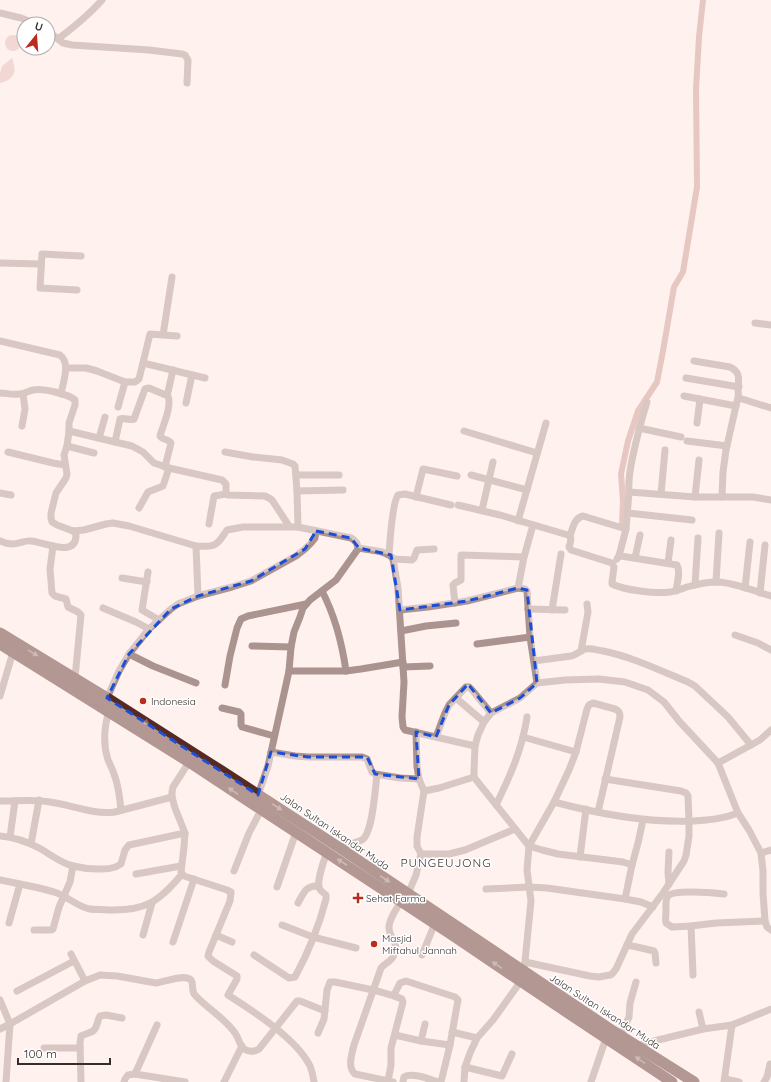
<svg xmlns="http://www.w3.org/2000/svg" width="771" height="1082" viewBox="0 0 771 1082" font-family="Quicksand,sans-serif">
	<rect width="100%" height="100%" fill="#fff1ee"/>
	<g fill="#dfbbb5">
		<circle cx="13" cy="43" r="8"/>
		<path d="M12 58C17 72 15 79 0 83V73L2 66Z"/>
	</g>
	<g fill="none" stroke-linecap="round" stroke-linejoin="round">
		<polyline stroke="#c8958b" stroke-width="6" points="622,525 623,501 621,474 628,441 638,411 657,382 663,351 674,287 683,272 697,187 696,89 699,37 703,0"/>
		<g stroke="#ab948f" stroke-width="7">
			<polyline points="0,13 21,18 36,24"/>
			<polyline points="48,31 63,43 72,45 149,50 182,54 185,55 188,60 187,83"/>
			<path d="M58 39C74 27 89 15 102 0"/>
			<polyline points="0,263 41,264"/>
			<polyline points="77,290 40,288 42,254 81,256"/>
			<polyline points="755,323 771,325"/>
			<polyline points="163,335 172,277"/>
			<path d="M0 341 60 355C71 363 63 382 61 394"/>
			<path d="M694 361 730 367C745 374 735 386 739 398L771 408"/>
			<polyline points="143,363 205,378"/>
			<polyline points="66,368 86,368 97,371 125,382 135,382 139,379 150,334 177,336"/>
			<polyline points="686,378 739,387"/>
			<polyline points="168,392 173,370"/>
			<path d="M0 393C6 393 12 395 19 394 24 394 28 391 33 390 43 388 68 394 75 400V405L69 423V431L67 446 64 455 67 474 66 478 56 493 51 513V518L52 522 57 525 73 531 84 530 106 524 113 523 129 526 196 546C204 546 214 548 219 541 222 538 224 534 227 530L243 527H298L351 538C355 540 358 544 358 549L336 580 310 600 303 608 300 617 294 632 291 647 289 671 268 766 258 795"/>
			<polyline points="684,396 736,406"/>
			<polyline points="186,403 192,375"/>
			<polyline points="118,407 125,382"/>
			<polyline points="697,423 700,399"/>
			<polyline points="22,426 25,409 23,394"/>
			<polyline points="639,428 681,437"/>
			<polyline points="69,431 132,446 143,452 154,463 169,468 222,480 226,484 226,494 228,495 265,496 269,498 272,500 289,526"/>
			<polyline points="464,431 537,453"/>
			<polyline points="99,438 105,417"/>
			<polyline points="687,441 727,446"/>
			<path d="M115 442 120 419C124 417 130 421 134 419L145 389 149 388 168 396C172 407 163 425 160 436 162 440 169 439 171 443L165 467"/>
			<polyline points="67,446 94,453"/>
			<polyline points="8,452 53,463 65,465"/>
			<polyline points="225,452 253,457 282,460 293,464 295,466 297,491 298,527"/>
			<polyline points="296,475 339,475"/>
			<polyline points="471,475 527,490"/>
			<polyline points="297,491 343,490"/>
			<polyline points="629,492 695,497 753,497 771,500"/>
			<polyline points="0,493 11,495"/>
			<polyline points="661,494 665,450"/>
			<polyline points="416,497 423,469 457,476"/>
			<polyline points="695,497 699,460"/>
			<polyline points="722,497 723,472 726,450 738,397"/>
			<path d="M458 505 500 515 568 535C573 538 570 543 569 547L571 550 612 563 614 567 612 582V584C624 590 656 594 670 592 676 591 681 589 687 587 697 584 707 582 718 582 736 583 754 591 771 596"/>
			<polyline points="139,508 148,492 163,486 169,468"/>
			<polyline points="482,510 493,462"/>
			<polyline points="628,513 692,520"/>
			<polyline points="518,521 546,423"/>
			<polyline points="209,524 214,496 226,494"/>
			<path d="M570 536C573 528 574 518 583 516L626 529"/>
			<path d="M0 541C4 543 8 544 12 544 19 544 25 540 31 541 44 542 77 559 76 534L73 531"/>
			<polyline points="53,546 50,569 52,593 55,596 66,599 68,607 78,612 81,615 75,678"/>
			<polyline points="196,546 198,596"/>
			<path d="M358 548C368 550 388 550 393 559L398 588 404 682 402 717 403 727 405 730 475 746"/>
			<path d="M389 554C390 542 392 503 398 495L405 494 451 505"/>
			<path d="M619 556 626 529 629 492C628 481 630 470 632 460 636 441 641 421 647 402"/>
			<polyline points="635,558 640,535"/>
			<polyline points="393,559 412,560 414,558 417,550 434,549"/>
			<path d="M617 559 618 557 621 556 677 565C681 572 677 582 676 591"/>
			<polyline points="668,563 671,540"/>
			<polyline points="148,572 142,610 159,620"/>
			<polyline points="122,578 147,582"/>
			<polyline points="716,582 719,533"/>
			<polyline points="695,585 698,538"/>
			<polyline points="518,588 524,557 533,525"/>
			<polyline points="745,588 750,542"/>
			<path d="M322 591C335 616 342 643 346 671"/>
			<polyline points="760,593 765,545"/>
			<polyline points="455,603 453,585 455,583 461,580 461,555 524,557"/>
			<polyline points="103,608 136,622 149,629"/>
			<polyline points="528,609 565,610"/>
			<polyline points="400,610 428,607 467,601 518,588 525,589 527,591 530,637 537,683"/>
			<polyline points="552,610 561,554"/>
			<polyline points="401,631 426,626 456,623"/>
			<polyline points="735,635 758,643 771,650"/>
			<polyline points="477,644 530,637"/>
			<polyline points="252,646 291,647"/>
			<polyline points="581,651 588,612 587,604"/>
			<polyline points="129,654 153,666 196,683"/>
			<path d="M534 661 571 656C576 655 580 651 585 649 591 648 597 650 603 651 633 657 661 671 688 682L695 686 728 717 751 745"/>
			<polyline points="403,667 430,666"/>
			<polyline points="289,671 346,671 361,669 403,662"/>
			<polyline points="225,685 230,656 237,628 241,619 248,616 306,604"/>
			<polyline points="0,696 13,652"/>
			<polyline points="107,698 119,671 129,654 149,629 171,609 178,604 198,596 232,587 251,581 296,556 305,549 311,543 315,538 316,531"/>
			<polyline points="456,698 484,722"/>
			<polyline points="222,708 239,712 241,714 241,725 242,727 274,736"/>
			<path d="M109 711C104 727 103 744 108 760 111 766 114 773 116 780 119 790 120 800 121 810"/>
			<polyline points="436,737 445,713 449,705 466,687 469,687 472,690 491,713"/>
			<polyline points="523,737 576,752"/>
			<polyline points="271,752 295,756 308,757 362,757 367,759 372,772 375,774 400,778 419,779"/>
			<path d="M189 762 173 787 172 792V797L175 808 185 833 184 847 181 872 184 876 227 890 231 892 230 901 209 952 208 956 213 961 237 976V979L228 995C253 1011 295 1038 309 1064 312 1069 313 1076 314 1082"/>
			<polyline points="718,763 760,740 771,730"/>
			<polyline points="424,791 439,788 474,777"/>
			<path d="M0 801C17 801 34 799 50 802 72 805 93 815 115 812L172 797"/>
			<path d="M554 802C599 814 646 823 693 821 709 820 723 819 738 813"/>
			<path d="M496 805C510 776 522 750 527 717"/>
			<path d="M0 836C14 837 28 842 41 849 51 855 61 863 73 866 81 868 90 869 98 869 106 869 114 869 121 864L125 850 129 845 185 833"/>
			<polyline points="10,837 15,801"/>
			<polyline points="31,844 39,800"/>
			<path d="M340 848 362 840C373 833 375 789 377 775"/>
			<polyline points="669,852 668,872 669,884"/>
			<polyline points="761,853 771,850"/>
			<polyline points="421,854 449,854 465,850 515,829"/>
			<polyline points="580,857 586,809"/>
			<polyline points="632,865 623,862 607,860 558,854 542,850 529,846 477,781 474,777 474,772 475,746 478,735 484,722 491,713 520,698 537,683 565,680 599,679 625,682 648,690 664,702 679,721 718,763 738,813 749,830 761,853 763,871 763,893 765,921 767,927 771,930"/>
			<polyline points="234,871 249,833 261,810"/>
			<polyline points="136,874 181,866"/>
			<path d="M0 880C19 884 39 887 57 893 68 897 78 907 90 909 96 910 103 909 109 910 145 911 159 902 182 874"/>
			<polyline points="277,887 296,832"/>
			<polyline points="486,889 529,887 547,888 625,899 641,902 653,907"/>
			<polyline points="408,894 416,875 421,854 417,846 417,837 424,791 419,779 417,767 416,732"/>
			<path d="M724 894C714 893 673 889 668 896 665 900 666 906 666 911 666 916 665 919 666 923L672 927 691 926 716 923 765 921"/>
			<polyline points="625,899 632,865 638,843 643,820"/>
			<path d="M298 903C304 892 306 885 319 886"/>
			<polyline points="9,923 20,884"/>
			<polyline points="282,925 313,937 356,948"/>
			<polyline points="691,926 693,975"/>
			<polyline points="34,930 51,930 53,929 59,907 70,882 73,866"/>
			<polyline points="143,935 152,903"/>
			<polyline points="216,935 232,942"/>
			<polyline points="173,942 194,879"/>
			<polyline points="627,945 637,947 654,951 655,953 656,963"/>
			<polyline points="71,954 85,981"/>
			<path d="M254 955 289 978 295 977C308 953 319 926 326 899V895C324 893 321 892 319 888 317 881 324 860 327 852"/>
			<polyline points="422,955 435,923"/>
			<polyline points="525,962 590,976 599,977 610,975 612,974 616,969 632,934 663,893 684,861 686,855 689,836 689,821 688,796 686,793 681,791 605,779"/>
			<path d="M524 971 531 901 527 870 529 846 554 802 569 770 576 752 587 709 589 705 593 703 615 709C619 711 620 712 620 717L598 812"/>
			<polyline points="17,991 74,961"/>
			<polyline points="394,995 400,983 406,981 455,997 458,1000 450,1045 441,1082"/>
			<polyline points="0,1000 10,1024 6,1082"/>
			<polyline points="699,1012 703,1029"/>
			<path d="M0 1029 10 1024 85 981 100 975 117 976 156 983C164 982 189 972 192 982 193 986 192 990 194 994 206 1008 224 1017 235 1033 239 1038 239 1045 244 1049 249 1052 254 1052 259 1049L297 1001H300L325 1011"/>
			<polyline points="452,1032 477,1038"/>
			<path d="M318 1033 324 1019 327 990 330 982H335C357 987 381 990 402 999L403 1002 391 1048V1065L388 1081"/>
			<polyline points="395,1035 421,1041 450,1045"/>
			<polyline points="621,1036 629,1017 630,1003 636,982"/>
			<polyline points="421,1041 425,1024"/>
			<polyline points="637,1046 654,1041 703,1029 732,1025 771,1009"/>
			<polyline points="44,1048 80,1048"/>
			<polyline points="465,1067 502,1076 512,1054"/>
			<polyline points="135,1074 157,1025"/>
			<polyline points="725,1079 739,1082"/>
			<path d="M81 1082 80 1043 81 1036C85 1034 90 1033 93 1031 98 1027 97 1020 100 1016L106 1015 122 1018"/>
			<polyline points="124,1082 125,1079 128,1075 135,1074 185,1082"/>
			<polyline points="224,1082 242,1046"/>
			<path d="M393 1082 355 1074C347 1067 352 1054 354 1045L381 968C384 964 390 962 393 957 401 941 388 938 389 927 389 918 397 909 401 901"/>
			<path d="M403 1082 404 1077C412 1072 429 1079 438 1082"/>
			<polyline points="464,1082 465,1067 470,1053 477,1038 493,1020 521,981"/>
			<polyline points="591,1082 606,1038"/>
			<polyline points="724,1082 732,1025"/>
			<polyline points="764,1082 767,1077 770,1064 771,1064"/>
		</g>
		<g stroke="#552a23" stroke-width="11">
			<polyline points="0,633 107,698 220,770 340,848 613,1031 694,1082"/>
			<polyline points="0,644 189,762 455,937 565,1011 672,1082"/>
		</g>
	</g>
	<defs><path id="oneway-solid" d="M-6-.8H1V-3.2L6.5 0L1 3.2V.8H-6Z"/></defs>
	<g fill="#907570">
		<use href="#oneway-solid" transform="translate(33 653) rotate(31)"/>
		<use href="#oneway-solid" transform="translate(144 721) rotate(32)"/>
		<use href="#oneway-solid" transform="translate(233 791) rotate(-146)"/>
		<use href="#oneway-solid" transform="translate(277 807) rotate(33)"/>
		<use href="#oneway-solid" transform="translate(342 862) rotate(-147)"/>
		<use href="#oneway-solid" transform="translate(385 879) rotate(33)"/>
		<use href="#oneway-solid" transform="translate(497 965) rotate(-146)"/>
		<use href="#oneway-solid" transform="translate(640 1060) rotate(-146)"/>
	</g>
	<path d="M0 0H771V1082H0ZM316 531 351 538 359 548 391 555 400 610 467 601 518 588 527 590 537 683 520 698 491 713 468 684 449 705 436 737 416 732 419 779 375 774 367 757H308L271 752 258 795 107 698 129 654 171 609 198 596 251 581 305 549Z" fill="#fff1ee" fill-opacity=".55" fill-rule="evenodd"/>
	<path fill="none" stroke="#1d4ed8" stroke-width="3" stroke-dasharray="8 5" stroke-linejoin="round" d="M316 531 351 538 359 548 391 555 400 610 467 601 518 588 527 590 537 683 520 698 491 713 468 684 449 705 436 737 416 732 419 779 375 774 367 757H308L271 752 258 795 107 698 129 654 171 609 198 596 251 581 305 549Z"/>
	<g fill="#ba2d1d" stroke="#fff" stroke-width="1.5">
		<circle cx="143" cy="701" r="4"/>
		<path d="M356 892h4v4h4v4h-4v4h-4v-4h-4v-4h4z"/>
		<circle cx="374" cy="944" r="4"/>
	</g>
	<g text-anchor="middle" stroke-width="3" stroke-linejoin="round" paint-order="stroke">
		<g font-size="10" fill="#352e2d" stroke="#fff" text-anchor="start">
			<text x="151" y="705">Indonesia</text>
			<text x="366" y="902">Sehat Farma</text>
			<text x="382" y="942">Masjid<tspan x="382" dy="12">Miftahul Jannah</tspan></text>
		</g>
		<g font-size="10" fill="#352e2d" stroke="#fff">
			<text transform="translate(335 831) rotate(34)" y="4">Jalan Sultan Iskandar Muda</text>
			<text transform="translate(605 1011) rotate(33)" y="4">Jalan Sultan Iskandar Muda</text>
		</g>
		<g font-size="12" letter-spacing="1" fill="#3b2e2c" stroke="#fff">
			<text x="446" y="867">PUNGEUJONG</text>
		</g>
	</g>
	<g transform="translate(36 36) rotate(17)"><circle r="19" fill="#ffffff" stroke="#aeabab"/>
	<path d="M0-3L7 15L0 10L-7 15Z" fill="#ba2d1d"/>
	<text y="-6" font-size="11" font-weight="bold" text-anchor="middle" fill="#352e2d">U</text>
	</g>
	<path d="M18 1058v6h92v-6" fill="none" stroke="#352e2d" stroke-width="2"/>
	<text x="24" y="1058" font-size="12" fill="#352e2d" stroke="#ffffff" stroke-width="3" paint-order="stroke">100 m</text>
</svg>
